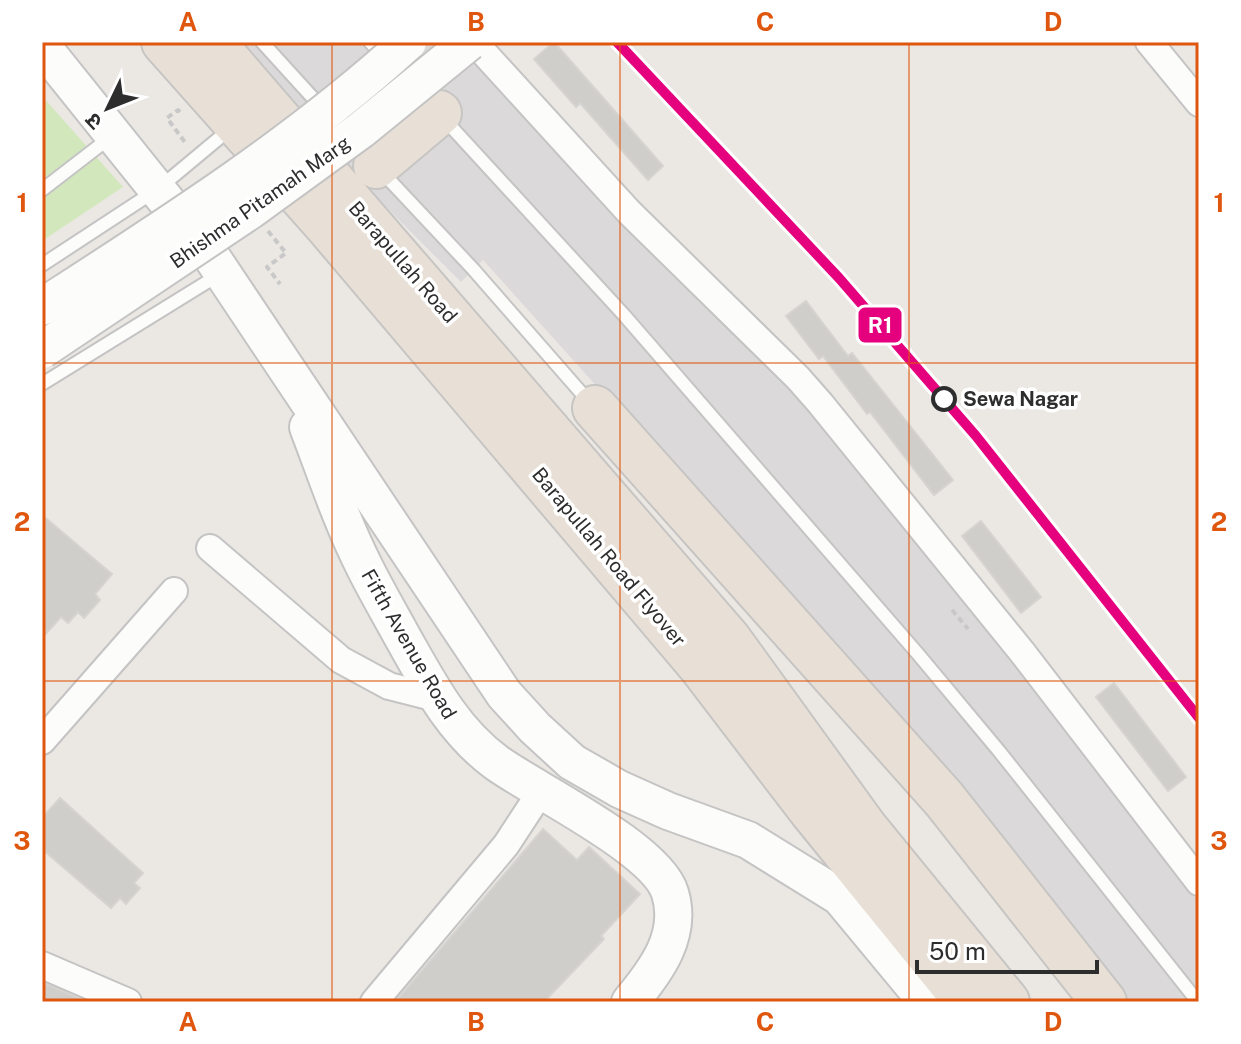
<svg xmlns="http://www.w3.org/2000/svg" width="1241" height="1044" viewBox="0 0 1241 1044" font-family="'Public Sans','Noto Sans Devanagari',sans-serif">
	<rect width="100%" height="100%" fill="#ebe8e4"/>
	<polygon fill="#dcd9db" points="238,42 471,42 820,408 1199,881 1199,1002 1124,1002 915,740 483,260 461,282 367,188"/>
	<polygon fill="#d3e7bd" points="42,96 123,187 42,241"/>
	<g fill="#d0cecb" stroke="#d6d4d0" stroke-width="2">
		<polygon points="554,42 663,166 648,180 580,103 576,107 534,59"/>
		<polygon points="806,301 848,356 852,353 953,480 934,495 870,412 867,414 823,356 819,359 786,316"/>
		<polygon points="42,515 112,574 95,594 100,600 84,618 78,612 68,623 61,617 42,638"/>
		<polygon points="981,521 1041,597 1021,613 962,536"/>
		<polygon points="1114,683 1186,777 1168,791 1096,697"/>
		<polygon points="60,798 143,873 134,883 140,888 126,904 120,898 111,908 42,849 42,818"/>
		<polygon points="543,829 577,860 589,847 640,894 601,936 604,939 544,1002 395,1002"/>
		<polygon points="42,982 88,1002 42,1002"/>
	</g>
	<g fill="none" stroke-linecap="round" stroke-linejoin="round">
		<g stroke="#c5c4c4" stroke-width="16">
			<g id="lane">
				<polyline points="262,42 322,108"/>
				<polyline points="370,42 413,86"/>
				<polyline points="444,119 624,315 918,654 999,751 1198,1002"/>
				<polyline points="381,171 473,269 591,404"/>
				<polyline points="42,190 112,136"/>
				<polyline points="42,265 158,189 230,129"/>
				<polyline points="42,384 220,274"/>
			</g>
		</g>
		<g stroke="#c5c4c4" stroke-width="30">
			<g id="street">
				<polyline points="474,42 629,212 798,378 820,403 1022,652 1199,882"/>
				<polyline points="1149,42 1199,103"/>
				<polyline points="210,548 341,660 389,686 436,698"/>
				<polyline points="42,741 174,591"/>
				<polyline points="42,965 128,1002"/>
				<polyline points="374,1002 506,845 542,790"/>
			</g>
		</g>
		<g stroke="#c5c4c4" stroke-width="40">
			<g id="secondary">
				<polyline points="42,46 213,259 504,694 535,728 572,762 619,789 668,811 748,840 840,897 927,1002"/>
				<path d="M308 427C326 474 342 523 365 568 377 592 390 614 403 638 429 684 453 731 497 763 536 791 657 849 670 893 683 935 656 971 630 1002"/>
			</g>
		</g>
		<g stroke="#c6c5c3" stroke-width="48">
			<g id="highway">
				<polyline points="164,42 326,224 700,665 811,810 967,1002"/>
				<polyline points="212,42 729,640 865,828 1007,1002"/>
				<polyline points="376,166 439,113"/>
				<polyline points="595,408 944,799 1104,1002"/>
			</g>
		</g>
		<g stroke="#c8c8c8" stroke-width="4" stroke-dasharray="6 4" stroke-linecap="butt">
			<polyline points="180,112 178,110 167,118 187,145"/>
			<polyline points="268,231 286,253 267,267 280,284"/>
			<polyline points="952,610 968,629"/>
		</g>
		<use href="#lane" stroke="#fcfcfb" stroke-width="12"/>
		<use href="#street" stroke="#fcfcfb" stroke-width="26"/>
		<use href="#secondary" stroke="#fcfcfb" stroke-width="36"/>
		<use href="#highway" stroke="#e8e0d6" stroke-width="44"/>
		<g stroke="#c5c4c4" stroke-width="40" stroke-linecap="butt">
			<g id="secondary-bridge">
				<path d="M42 307C169 225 296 144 408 42"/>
				<polyline points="42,350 251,210 361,130 469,42"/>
			</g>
		</g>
		<use href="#secondary-bridge" stroke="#fcfcfb" stroke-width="36"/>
		<g stroke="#fff" stroke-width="16">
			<polyline id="rail-1" points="617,42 839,278 976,436 1199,718"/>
		</g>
		<use href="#rail-1" stroke="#e5007d" stroke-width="10"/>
	</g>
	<path fill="none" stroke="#df570e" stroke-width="2" stroke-opacity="0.55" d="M332 42V1002M620 42V1002M909 42V1002M42 363H1199M42 681H1199"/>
	<circle fill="#fff" stroke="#2d2d2d" stroke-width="4" cx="944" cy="399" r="11"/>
	<g text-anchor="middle" stroke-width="7" stroke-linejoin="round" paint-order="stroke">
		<g font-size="20" fill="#2d2d2d" stroke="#fff">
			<text transform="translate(260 202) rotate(-35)" y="7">Bhishma Pitamah Marg</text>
			<text transform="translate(403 262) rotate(49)" y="7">Barapullah Road</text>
			<text transform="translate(609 557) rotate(50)" y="7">Barapullah Road Flyover</text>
			<text transform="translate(409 644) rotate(60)" y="7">Fifth Avenue Road</text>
		</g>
		<g font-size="20" font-weight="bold" fill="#2d2d2d" stroke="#fff" text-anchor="start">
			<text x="963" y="406">Sewa Nagar</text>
		</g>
	</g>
	<rect stroke="#fff" stroke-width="3" x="857" y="306" width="46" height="38" rx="8" fill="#e5007d"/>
	<g font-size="22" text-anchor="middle" font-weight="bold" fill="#fff">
		<text x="880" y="333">R1</text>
	</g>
	<rect width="1241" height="1044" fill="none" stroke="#ffffff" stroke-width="88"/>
	<g transform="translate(108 108) rotate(227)" stroke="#ffffff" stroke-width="6" paint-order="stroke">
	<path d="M0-6L14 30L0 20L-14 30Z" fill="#2d2d2d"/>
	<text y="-12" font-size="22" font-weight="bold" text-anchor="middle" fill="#2d2d2d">उ</text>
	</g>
	<path d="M917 960v12h180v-12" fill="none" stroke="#2d2d2d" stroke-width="4"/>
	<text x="929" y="960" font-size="24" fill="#2d2d2d" stroke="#ffffff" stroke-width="6" paint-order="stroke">50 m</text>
	<rect x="44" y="44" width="1153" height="956" fill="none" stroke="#df570e" stroke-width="3"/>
	<g font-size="26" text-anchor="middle" font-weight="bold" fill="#df570e">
		<text x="188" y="31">A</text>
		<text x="476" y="31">B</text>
		<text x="765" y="31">C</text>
		<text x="1053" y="31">D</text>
		<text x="22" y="212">1</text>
		<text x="1219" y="212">1</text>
		<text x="22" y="531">2</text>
		<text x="1219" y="531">2</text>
		<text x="22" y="850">3</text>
		<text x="1219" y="850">3</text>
		<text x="188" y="1031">A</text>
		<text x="476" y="1031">B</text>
		<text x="765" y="1031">C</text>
		<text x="1053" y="1031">D</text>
	</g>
</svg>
